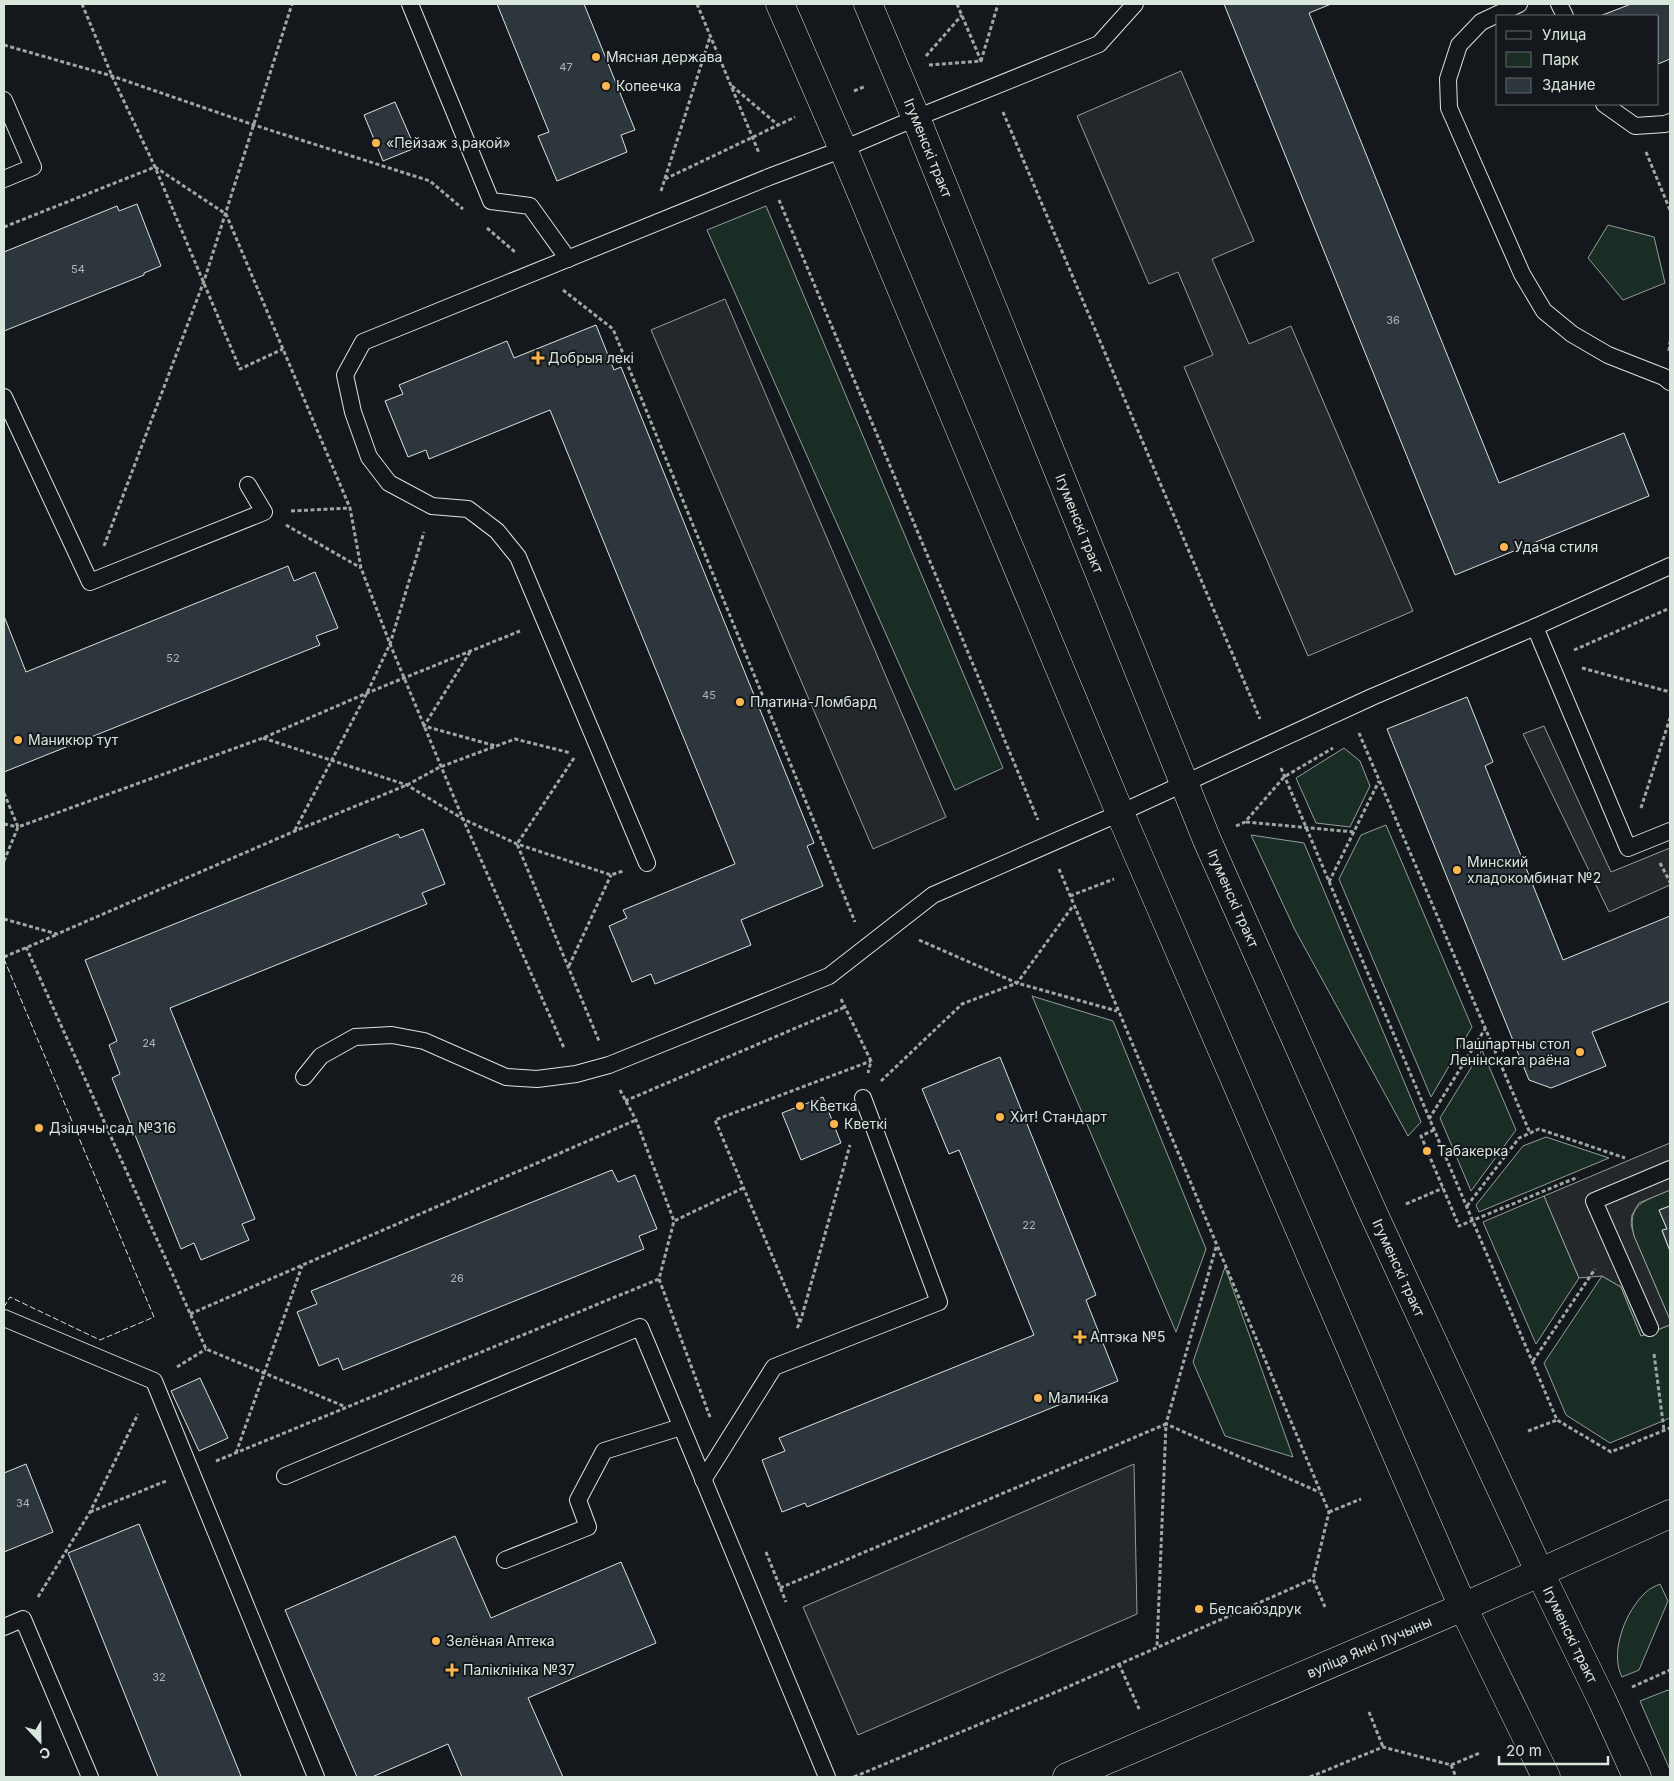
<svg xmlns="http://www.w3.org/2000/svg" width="1674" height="1781" viewBox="0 0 1674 1781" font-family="Inter,sans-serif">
	<rect width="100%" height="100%" fill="#14181c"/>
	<g fill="#1a2d24" stroke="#939e99">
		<polygon points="766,206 1003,768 955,790 707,230"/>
		<polygon points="1608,225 1654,237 1665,283 1623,300 1588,258"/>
		<polygon points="1344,748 1360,761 1370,786 1350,827 1316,823 1296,778"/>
		<polygon points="1386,825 1472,1027 1431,1097 1339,879 1361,835"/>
		<polygon points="1251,835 1304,843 1421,1122 1408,1136 1295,930"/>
		<polygon points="1032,996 1113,1021 1206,1249 1176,1332"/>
		<polygon points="1482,1050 1516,1130 1471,1191 1440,1118"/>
		<polygon points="1546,1137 1609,1158 1479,1212 1476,1205 1523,1146"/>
		<path d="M1670 1190V1206L1659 1210 1667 1229 1662 1231 1670 1251V1320L1634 1236C1626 1203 1645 1201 1670 1190Z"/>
		<polygon points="1544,1196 1579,1278 1536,1344 1483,1222"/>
		<polygon points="1225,1267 1293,1457 1225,1436 1193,1362"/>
		<polygon points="1602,1276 1621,1287 1641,1336 1670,1325 1670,1418 1610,1443 1566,1415 1544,1363"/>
		<path d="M1660 1584 1668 1601 1639 1670 1622 1677C1609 1652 1626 1610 1646 1592 1650 1588 1656 1586 1660 1584Z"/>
		<polygon points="1668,1690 1670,1692 1670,1770 1640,1701"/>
	</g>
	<g fill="#24282b" stroke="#939e99">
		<polygon points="1181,71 1254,241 1212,259 1249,344 1291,326 1413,611 1308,656 1184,367 1213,355 1178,272 1149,284 1077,116"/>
		<polygon points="725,299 946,817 873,849 651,330"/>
		<polygon points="1544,726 1611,872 1670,848 1670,885 1609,912 1523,734"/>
		<polygon points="1670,1143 1670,1190 1639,1203 1632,1215 1631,1224 1634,1236 1670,1320 1670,1325 1641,1336 1621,1287 1602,1276 1579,1278 1544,1196"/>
		<polygon points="1134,1464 1137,1614 858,1735 803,1607"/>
	</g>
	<g fill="#2c363c" stroke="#d8e6dc">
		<polygon points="497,4 584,4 635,130 621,135 627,152 557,181 538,136 549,132"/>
		<polygon points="1224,4 1331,4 1309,13 1499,483 1624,433 1649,496 1455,575"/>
		<polygon points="1631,4 1670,4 1670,59 1658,64 1658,16 1600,16"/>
		<polygon points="395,102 415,148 383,161 364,115"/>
		<polygon points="137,204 161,266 144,273 144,275 4,331 4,252 117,206 119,211"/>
		<polygon points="596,325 614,370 621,367 814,843 807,846 823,886 741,920 751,945 655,984 651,974 632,982 609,926 627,918 623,910 735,864 550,410 429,459 426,450 408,457 385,401 403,394 399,385 507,341 514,358"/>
		<polygon points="288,566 294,581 315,572 338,628 316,636 320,645 4,772 4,616 26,672"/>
		<polygon points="1467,697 1493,762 1485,766 1563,960 1670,916 1670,1001 1592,1032 1606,1066 1551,1088 1529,1080 1387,729"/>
		<polygon points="423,829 445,884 422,893 427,904 170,1008 255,1219 242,1224 249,1240 201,1260 194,1243 181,1249 112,1078 120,1074 109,1045 117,1041 85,960 398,834 400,838"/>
		<polygon points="1000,1057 1096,1295 1086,1300 1118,1381 807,1507 805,1503 782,1512 762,1460 785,1451 779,1438 1034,1335 959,1150 949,1154 922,1089"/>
		<polygon points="823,1097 841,1143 801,1160 782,1113"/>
		<polygon points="612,1170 618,1182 635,1175 657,1229 639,1236 644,1249 343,1370 338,1358 319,1366 297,1312 317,1304 311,1291"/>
		<polygon points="1670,1206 1670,1251 1662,1230 1667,1229 1659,1210"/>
		<polygon points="200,1378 228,1438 199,1451 171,1391"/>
		<polygon points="26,1464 53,1532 4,1552 4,1473"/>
		<polygon points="139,1524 241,1776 236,1777 158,1777 68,1553"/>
		<polygon points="455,1536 491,1618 621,1562 656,1643 528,1698 563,1777 462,1777 448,1744 372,1777 357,1777 285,1610"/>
	</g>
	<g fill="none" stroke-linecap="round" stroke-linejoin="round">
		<g stroke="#d8e6dc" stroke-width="18">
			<g id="lane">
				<polyline points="410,4 491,201 530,206 568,259"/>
				<polyline points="1519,4 1481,22 1459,45 1448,79 1449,108 1522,274 1544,311 1572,334 1608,355 1664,377 1670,382"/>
				<polyline points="1559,4 1565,16"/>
				<polyline points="4,100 33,167 4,179"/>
				<polyline points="1604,104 1635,126 1665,124 1670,122"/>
				<polyline points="4,397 90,582 264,512 248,485"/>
				<polyline points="1535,627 1628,848 1670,831"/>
				<polyline points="647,863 518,557 497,531 468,509 432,506 389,483 369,457 353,412 345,375 363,342 769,177 843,149 916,118 1099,44 1135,4"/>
				<polyline points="304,1077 321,1056 355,1037 392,1035 424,1041 506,1077 537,1079 576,1074 609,1065 829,976 933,895 1120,813 1372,697 1535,627 1670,566"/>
				<polyline points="4,1318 154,1381 316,1777"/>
				<polyline points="1650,1328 1594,1201 1670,1169"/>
				<polyline points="285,1476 640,1327 827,1777"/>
				<polyline points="703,1480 774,1367 939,1302 863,1098"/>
				<polyline points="505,1560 588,1527 578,1500 604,1451 681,1427"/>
				<polyline points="4,1627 23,1619 90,1777"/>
			</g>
		</g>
		<g stroke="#d8e6dc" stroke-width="29">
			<g id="secondary">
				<path id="s1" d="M1067 1777 1463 1607 1670 1514"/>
			</g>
		</g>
		<g stroke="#d8e6dc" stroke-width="29">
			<g id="primary">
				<polyline points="780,4 843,149 1120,813 1408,1481 1463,1607 1546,1777"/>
				<path id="s2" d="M868 4 916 118 1207 840 1375 1217 1540 1573 1602 1700 1637 1777"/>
			</g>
		</g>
		<g stroke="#9da8a2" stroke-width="3" stroke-dasharray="4 2.5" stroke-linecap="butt">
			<polyline points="82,4 112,76 155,167 240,369 283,349"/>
			<polyline points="697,4 759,153"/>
			<polyline points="957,4 982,63"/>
			<polyline points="4,45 112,76 254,125 430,181 463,209"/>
			<polyline points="926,56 962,15"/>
			<polyline points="929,65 981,61 998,4"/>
			<polyline points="732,86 778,125"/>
			<polyline points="854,91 866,86"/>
			<polyline points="1003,112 1260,719"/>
			<polyline points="1646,152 1670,210"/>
			<polyline points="665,179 795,117"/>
			<polyline points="661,191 710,37"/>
			<polyline points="779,200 1038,820"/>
			<polyline points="4,227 155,167 226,214 350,508 361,568 390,644 463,819 564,1048"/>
			<polyline points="487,228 515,252"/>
			<polyline points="563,290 613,329 855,922"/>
			<polyline points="1669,351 1670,342"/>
			<polyline points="291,511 350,508"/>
			<polyline points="286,525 361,568"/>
			<polyline points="104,546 204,281 292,4"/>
			<polyline points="1574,650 1670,608"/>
			<polyline points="470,652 424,726 496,746"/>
			<polyline points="1582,668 1670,692"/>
			<polyline points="1359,733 1530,1133"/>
			<polyline points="263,738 407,785 463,819 517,844 611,875 623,871"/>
			<polyline points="574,758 517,844 599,1041"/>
			<polyline points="1281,768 1557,1420 1611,1452 1670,1428"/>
			<polyline points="4,793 18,827"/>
			<polyline points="1641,808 1670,718"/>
			<polyline points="1246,822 1354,832"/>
			<polyline points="4,824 18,827"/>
			<polyline points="1236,826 1245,822 1284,777 1333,748"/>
			<polyline points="295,830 367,693 390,644 424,532"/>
			<polyline points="4,861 18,827 263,738 367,693 520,631"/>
			<polyline points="1660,863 1670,882"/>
			<polyline points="1059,869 1329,1512 1313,1579 1325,1607"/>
			<polyline points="1329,882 1379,781"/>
			<polyline points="1070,896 1114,879"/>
			<polyline points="4,919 57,934 295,831 407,785 440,767 515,739 571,753"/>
			<polyline points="919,940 1017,983 1117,1011"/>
			<polyline points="26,947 206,1349 346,1407"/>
			<polyline points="4,957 56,935"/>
			<polyline points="569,966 611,875"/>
			<polyline points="841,999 871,1061 868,1073"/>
			<polyline points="881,1081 962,1004 1017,983 1073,906"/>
			<polyline points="620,1090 636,1120 674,1221"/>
			<polyline points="625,1101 845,1007"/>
			<polyline points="1429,1119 1485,1029"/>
			<polyline points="1434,1130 1421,1136 1459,1226 1578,1177"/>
			<polyline points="1406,1204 1443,1188"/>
			<polyline points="1467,1206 1519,1138 1539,1129 1625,1158"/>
			<polyline points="1216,1247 1166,1424 1319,1492"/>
			<polyline points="190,1314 636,1120"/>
			<polyline points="800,1322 715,1120 871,1061"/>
			<polyline points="797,1328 800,1323 850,1145"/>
			<polyline points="1654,1354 1664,1430"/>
			<polyline points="1533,1361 1595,1269"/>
			<polyline points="177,1367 206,1349"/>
			<polyline points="710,1417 659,1279 674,1221 743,1188"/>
			<polyline points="1528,1431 1557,1420"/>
			<polyline points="236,1453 302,1266"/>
			<polyline points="216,1461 659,1279"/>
			<polyline points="90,1512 166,1481"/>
			<polyline points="1329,1512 1361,1499"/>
			<polyline points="766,1552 786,1602"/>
			<polyline points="780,1588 1166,1424 1157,1647"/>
			<polyline points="38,1597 90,1512 138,1414"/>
			<polyline points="1119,1664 1140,1711"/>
			<polyline points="1632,1687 1670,1670"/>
			<polyline points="1369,1712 1383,1747"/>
			<polyline points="1451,1765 1456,1777"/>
			<polyline points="854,1777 1056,1692 1313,1579"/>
			<polyline points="1310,1777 1383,1747 1451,1765 1480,1753"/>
		</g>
		<use href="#lane" stroke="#14181c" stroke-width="16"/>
		<use href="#secondary" stroke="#14181c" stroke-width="28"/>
		<use href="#primary" stroke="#14181c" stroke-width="28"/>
		<polyline stroke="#d8e6dc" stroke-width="1" stroke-dasharray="6 2.5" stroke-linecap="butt" points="4,959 154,1317 100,1340 10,1297 4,1307"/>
	</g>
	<g fill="#ffb74d" stroke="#14181c" stroke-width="2">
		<circle cx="596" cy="57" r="5"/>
		<circle cx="606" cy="86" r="5"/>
		<circle cx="376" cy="143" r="5"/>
		<path d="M535.5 350.5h5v5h5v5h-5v5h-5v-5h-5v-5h5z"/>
		<circle cx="1504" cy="547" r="5"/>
		<circle cx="740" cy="702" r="5"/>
		<circle cx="18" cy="740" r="5"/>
		<circle cx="1457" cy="870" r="5"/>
		<circle cx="1580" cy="1052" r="5"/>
		<circle cx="800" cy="1106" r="5"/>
		<circle cx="1000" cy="1117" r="5"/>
		<circle cx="834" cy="1124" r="5"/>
		<circle cx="39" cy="1128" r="5"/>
		<circle cx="1427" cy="1151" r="5"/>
		<path d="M1077.5 1329.5h5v5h5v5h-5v5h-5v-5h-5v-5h5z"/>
		<circle cx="1038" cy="1398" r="5"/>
		<circle cx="1199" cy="1609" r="5"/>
		<circle cx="436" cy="1641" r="5"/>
		<path d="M449.5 1662.5h5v5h5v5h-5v5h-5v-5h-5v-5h5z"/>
	</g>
	<g text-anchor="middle" stroke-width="4" stroke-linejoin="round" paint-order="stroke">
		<g font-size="11" fill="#adbab4">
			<text x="566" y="71">47</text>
			<text x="78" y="273">54</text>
			<text x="1393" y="324">36</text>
			<text x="173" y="662">52</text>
			<text x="709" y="699">45</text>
			<text x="149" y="1047">24</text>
			<text x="1029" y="1229">22</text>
			<text x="457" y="1282">26</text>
			<text x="23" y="1507">34</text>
			<text x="159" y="1681">32</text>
		</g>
		<g font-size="14" fill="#d8e6dc" stroke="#14181c" text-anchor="start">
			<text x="606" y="62">Мясная держава</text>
			<text x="616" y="91">Копеечка</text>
			<text x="386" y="148">«Пейзаж з ракой»</text>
			<text x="548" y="363">Добрыя лекі</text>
			<text x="1514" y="552">Удача стиля</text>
			<text x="750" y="707">Платина-Ломбард</text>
			<text x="28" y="745">Маникюр тут</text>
			<text x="1467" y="867">Минский<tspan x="1467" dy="16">хладокомбинат №2</tspan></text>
			<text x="1570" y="1049" text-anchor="end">Пашпартны стол<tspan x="1570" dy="16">Ленінскага раёна</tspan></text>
			<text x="810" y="1111">Кветка</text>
			<text x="1010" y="1122">Хит! Стандарт</text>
			<text x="844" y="1129">Кветкі</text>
			<text x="49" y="1133">Дзіцячы сад №316</text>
			<text x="1437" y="1156">Табакерка</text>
			<text x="1090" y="1342">Аптэка №5</text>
			<text x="1048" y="1403">Малинка</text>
			<text x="1209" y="1614">Белсаюздрук</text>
			<text x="446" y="1646">Зелёная Аптека</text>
			<text x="463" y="1675">Паліклініка №37</text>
		</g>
		<g font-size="14" fill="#d8e6dc" stroke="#14181c">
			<text dy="5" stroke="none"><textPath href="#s2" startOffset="156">Ігуменскі тракт</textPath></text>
			<text dy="5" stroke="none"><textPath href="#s2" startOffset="561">Ігуменскі тракт</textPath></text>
			<text dy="5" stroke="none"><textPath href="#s2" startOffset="966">Ігуменскі тракт</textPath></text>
			<text dy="5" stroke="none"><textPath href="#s2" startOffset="1371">Ігуменскі тракт</textPath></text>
			<text dy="5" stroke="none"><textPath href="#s2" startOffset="1776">Ігуменскі тракт</textPath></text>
			<text dy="5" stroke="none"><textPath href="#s1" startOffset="329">вуліца Янкі Лучыны</textPath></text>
		</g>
	</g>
	<rect width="1674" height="1781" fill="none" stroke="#d8e6dc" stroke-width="10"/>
	<rect x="1496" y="15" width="162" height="90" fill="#14181c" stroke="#626a69"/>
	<rect x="1506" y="31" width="25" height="8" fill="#14181c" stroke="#626a69"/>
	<text x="1542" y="40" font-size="15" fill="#d8e6dc">Улица</text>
	<rect x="1506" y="52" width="25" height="15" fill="#1a2d24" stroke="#626a69"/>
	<text x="1542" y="65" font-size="15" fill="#d8e6dc">Парк</text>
	<rect x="1506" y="78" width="25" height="15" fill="#2c363c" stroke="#626a69"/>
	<text x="1542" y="90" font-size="15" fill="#d8e6dc">Здание</text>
	<g transform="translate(40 1741) rotate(158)" stroke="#14181c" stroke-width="4" paint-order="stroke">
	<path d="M0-4L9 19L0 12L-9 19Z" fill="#d8e6dc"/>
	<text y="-8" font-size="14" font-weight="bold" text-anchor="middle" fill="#d8e6dc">С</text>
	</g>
	<path d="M1499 1756v8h109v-8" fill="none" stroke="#d8e6dc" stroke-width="2.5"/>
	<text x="1506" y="1756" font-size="15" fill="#d8e6dc" stroke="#14181c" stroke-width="4" paint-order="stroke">20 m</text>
</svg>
